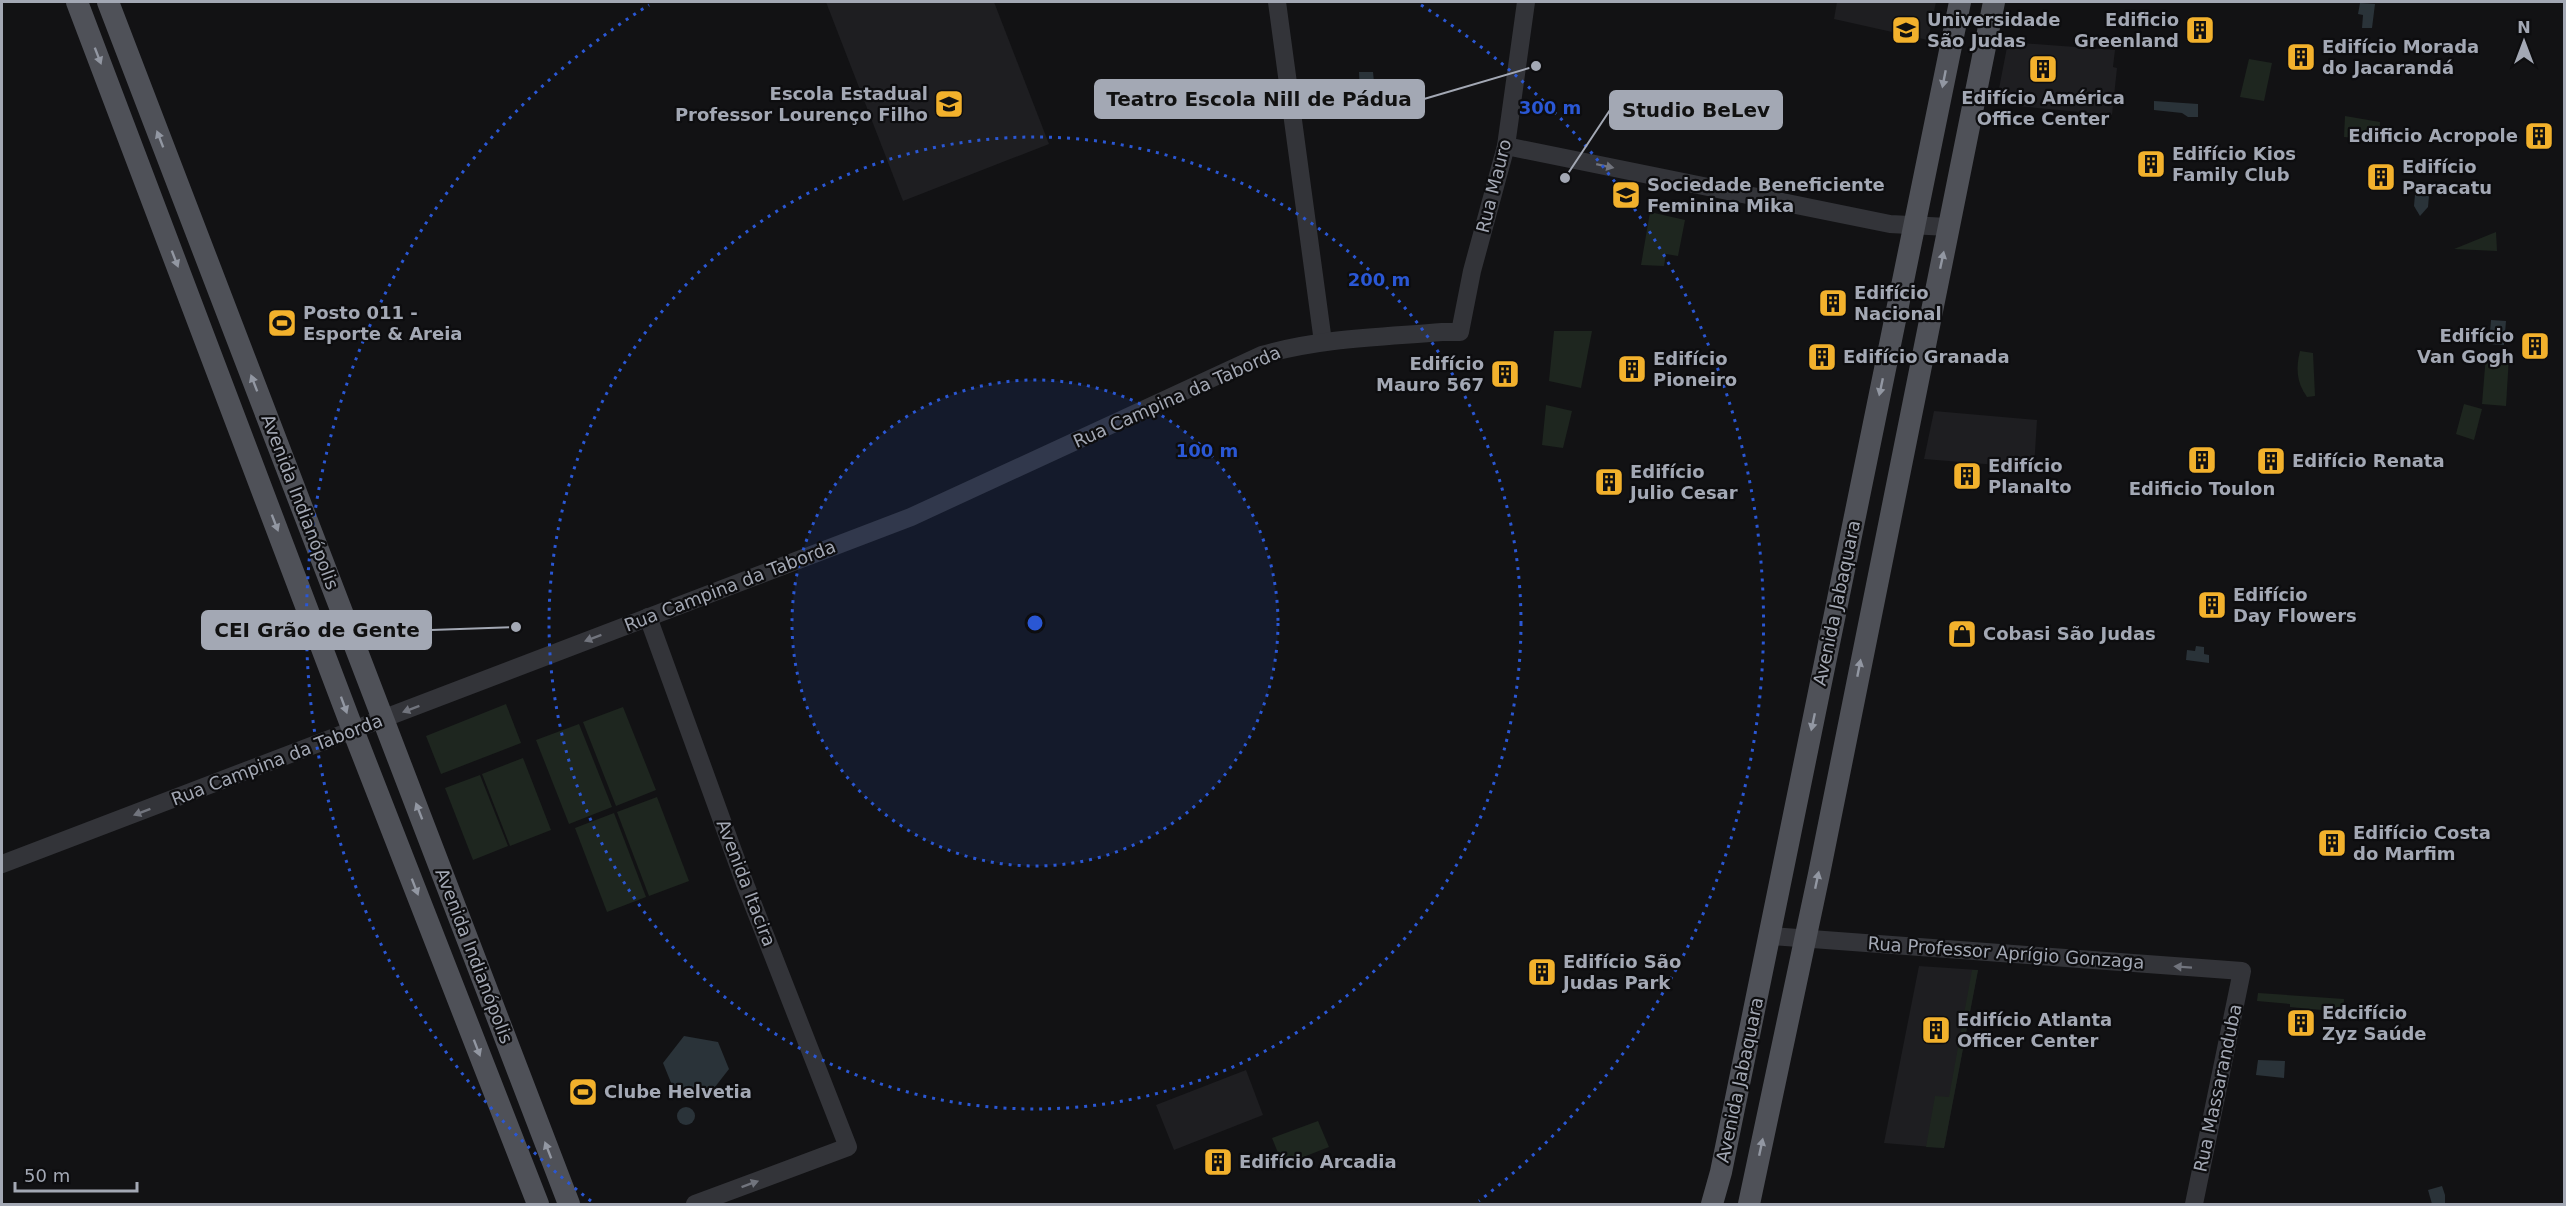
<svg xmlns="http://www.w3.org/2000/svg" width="2566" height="1206" viewBox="0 0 2566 1206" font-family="'DejaVu Sans',sans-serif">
	<rect width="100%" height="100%" fill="#121214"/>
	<g fill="#1e1e21">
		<polygon points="826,2 994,2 1049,144 903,201"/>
		<polygon points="1837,2 1936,2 1928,40 1834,19"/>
		<polygon points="2008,42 2115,50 2113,67 2117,68 2112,115 1996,104"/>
		<polygon points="1934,411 2037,420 2034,468 1924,459"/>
		<polygon points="1919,966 1978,970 1944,1148 1884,1143"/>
		<polygon points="1246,1070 1263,1115 1174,1150 1156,1105"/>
	</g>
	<g fill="#1e261f">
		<polygon points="2249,59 2272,63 2264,101 2240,97"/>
		<polygon points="2345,116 2380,122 2379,140 2344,137"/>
		<polygon points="1650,212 1685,220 1678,256 1666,254 1664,266 1641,265"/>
		<polygon points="2496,232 2497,251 2454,249"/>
		<polygon points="1554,331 1592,331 1581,388 1549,381"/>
		<path d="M2300 351 2313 353 2315 396 2307 397C2296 382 2296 367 2300 351Z"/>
		<polygon points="2486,355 2509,356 2506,406 2482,404"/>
		<polygon points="2464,404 2482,409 2474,440 2456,434"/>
		<polygon points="1546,405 1572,411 1563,448 1542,445"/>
		<polygon points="506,704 521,743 441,774 426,736"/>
		<polygon points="623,707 656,790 616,806 583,722"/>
		<polygon points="579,724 612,807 569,824 536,740"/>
		<polygon points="523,758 551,830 510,846 482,774"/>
		<polygon points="480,775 508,846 473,860 445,788"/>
		<polygon points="657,797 689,881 649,896 617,812"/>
		<polygon points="614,813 646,897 607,912 575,828"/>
		<polygon points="1972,970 1978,970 1944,1148 1926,1147 1935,1096 1949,1097"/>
		<polygon points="2258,993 2344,999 2343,1012 2290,1007 2290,1004 2257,1001"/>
		<polygon points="1318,1121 1329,1147 1283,1165 1272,1138"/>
	</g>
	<g fill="#2a3339">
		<polygon points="2360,3 2375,4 2372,28 2362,28 2363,15 2358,14"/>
		<polygon points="1359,72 1373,72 1375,93 1360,93"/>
		<polygon points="2154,101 2198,104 2198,117 2188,117 2182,113 2154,110"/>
		<polygon points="2416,183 2430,184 2428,207 2420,216 2414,206"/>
		<polygon points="2491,320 2506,321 2504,345 2489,344"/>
		<polygon points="2196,646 2204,647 2204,654 2209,655 2209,663 2186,660 2187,650 2195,651"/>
		<polygon points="684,1036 718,1042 729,1069 708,1096 674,1090 663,1063"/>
		<polygon points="2258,1060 2285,1061 2284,1078 2256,1075"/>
		<circle cx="686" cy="1116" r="9"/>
		<polygon points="2442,1186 2445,1195 2445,1204 2432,1204 2428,1190"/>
	</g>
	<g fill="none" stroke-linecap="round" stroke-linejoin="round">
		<g stroke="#333439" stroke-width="18">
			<polyline points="1277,2 1323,342"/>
			<polyline points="1506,146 1890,224 1948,227"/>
			<polyline points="648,617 745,884 848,1147 695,1204"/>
			<path d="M2 864 911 517 1262 355C1321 338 1382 337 1442 332H1460L1472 271 1506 146 1526 2"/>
			<polyline points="1770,936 2242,971 2194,1204"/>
		</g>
		<g stroke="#4f5158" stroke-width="22">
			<polyline points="77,2 353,730 538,1204"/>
			<polyline points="108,2 569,1204"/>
			<polyline points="1712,1204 1721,1172 1960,2"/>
			<polyline points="1749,1204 1819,874 1994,2"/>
		</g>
	</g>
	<defs><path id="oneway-solid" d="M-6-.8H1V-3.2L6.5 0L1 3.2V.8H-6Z" transform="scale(1.5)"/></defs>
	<g fill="#9297a2">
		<use href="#oneway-solid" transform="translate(98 56) rotate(69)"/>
		<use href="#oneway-solid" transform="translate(1944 79) rotate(101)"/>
		<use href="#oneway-solid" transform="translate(160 139) rotate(-111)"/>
		<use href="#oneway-solid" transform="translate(175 259) rotate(69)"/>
		<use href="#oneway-solid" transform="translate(1942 260) rotate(-78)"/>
		<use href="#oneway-solid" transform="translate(254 383) rotate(-111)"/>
		<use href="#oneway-solid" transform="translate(1881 387) rotate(102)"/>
		<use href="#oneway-solid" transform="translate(275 523) rotate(69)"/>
		<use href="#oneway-solid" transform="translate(1859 668) rotate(-79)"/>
		<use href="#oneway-solid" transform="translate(344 705) rotate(70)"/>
		<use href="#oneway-solid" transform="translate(1813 722) rotate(102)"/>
		<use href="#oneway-solid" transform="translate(419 811) rotate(-111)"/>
		<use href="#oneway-solid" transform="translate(1817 880) rotate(-78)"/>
		<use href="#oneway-solid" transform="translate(415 887) rotate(69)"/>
		<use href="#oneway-solid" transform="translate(477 1048) rotate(69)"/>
		<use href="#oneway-solid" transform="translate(1761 1147) rotate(-78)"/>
		<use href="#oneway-solid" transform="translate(548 1150) rotate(-111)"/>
	</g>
	<g fill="#71747d">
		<use href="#oneway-solid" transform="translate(1605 166) rotate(12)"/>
		<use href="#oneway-solid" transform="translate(593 638) rotate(159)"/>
		<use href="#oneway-solid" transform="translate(411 709) rotate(159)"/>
		<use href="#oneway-solid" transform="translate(142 812) rotate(159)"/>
		<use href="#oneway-solid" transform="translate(2183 967) rotate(-176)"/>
		<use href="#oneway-solid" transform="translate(750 1184) rotate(-20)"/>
	</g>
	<circle cx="1035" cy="623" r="243" fill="#2a57d4" fill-opacity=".12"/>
	<g fill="none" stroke="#2a57d4" stroke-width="3" stroke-dasharray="3 6">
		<circle cx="1035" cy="623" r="243"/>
		<circle cx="1035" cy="623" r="486"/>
		<path d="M591 1201A729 729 0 0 1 649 5M1421 5A729 729 0 0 1 1479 1201"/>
	</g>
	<defs>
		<g id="university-square" transform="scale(1.5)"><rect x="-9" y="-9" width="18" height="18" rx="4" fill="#f2b12c" stroke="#0d0d0f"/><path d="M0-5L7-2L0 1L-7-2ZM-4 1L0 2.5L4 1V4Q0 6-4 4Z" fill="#111"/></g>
		<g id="building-square" transform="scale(1.5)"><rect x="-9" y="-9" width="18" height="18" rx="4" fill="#f2b12c" stroke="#0d0d0f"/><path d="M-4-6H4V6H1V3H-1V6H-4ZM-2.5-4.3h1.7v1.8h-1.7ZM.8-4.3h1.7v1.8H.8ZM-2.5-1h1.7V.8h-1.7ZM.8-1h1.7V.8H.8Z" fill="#111"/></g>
		<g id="school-square" transform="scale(1.5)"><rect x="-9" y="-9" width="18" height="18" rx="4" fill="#f2b12c" stroke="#0d0d0f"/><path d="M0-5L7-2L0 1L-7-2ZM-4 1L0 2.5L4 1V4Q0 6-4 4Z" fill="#111"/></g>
		<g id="stadium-square" transform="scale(1.5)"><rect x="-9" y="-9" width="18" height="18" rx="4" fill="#f2b12c" stroke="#0d0d0f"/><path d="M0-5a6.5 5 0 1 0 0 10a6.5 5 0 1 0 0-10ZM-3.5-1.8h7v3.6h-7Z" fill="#111"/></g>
		<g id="shop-square" transform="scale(1.5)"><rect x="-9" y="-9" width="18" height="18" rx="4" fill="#f2b12c" stroke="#0d0d0f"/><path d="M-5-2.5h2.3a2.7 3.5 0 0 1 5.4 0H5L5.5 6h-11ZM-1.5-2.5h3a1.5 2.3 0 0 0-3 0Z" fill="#111"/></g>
	</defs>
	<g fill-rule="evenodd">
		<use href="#university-square" x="1906" y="30"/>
		<use href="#building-square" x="2200" y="30"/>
		<use href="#building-square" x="2301" y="57"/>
		<use href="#building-square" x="2043" y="69"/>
		<use href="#school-square" x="949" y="104"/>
		<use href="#building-square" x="2539" y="136"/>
		<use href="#building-square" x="2151" y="164"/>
		<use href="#building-square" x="2381" y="177"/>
		<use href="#school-square" x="1626" y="195"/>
		<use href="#building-square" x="1833" y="303"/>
		<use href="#stadium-square" x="282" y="323"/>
		<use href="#building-square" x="2535" y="346"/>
		<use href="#building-square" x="1822" y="357"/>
		<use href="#building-square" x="1632" y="369"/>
		<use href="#building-square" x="1505" y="374"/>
		<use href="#building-square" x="2202" y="460"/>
		<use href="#building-square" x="2271" y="461"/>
		<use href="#building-square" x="1967" y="476"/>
		<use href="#building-square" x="1609" y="482"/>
		<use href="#building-square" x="2212" y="605"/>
		<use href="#shop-square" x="1962" y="634"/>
		<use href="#building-square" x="2332" y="843"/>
		<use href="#building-square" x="1542" y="972"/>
		<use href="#building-square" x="2301" y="1023"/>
		<use href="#building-square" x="1936" y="1030"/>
		<use href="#stadium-square" x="583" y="1092"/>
		<use href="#building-square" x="1218" y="1162"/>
	</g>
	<g text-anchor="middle" stroke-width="4.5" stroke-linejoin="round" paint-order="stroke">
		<g font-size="18" font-weight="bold" fill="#a3a8b4" stroke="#0d0d0f" text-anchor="start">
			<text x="1927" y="26">Universidade<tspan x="1927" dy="21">São Judas</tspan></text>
			<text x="2179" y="26" text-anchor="end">Edificio<tspan x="2179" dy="21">Greenland</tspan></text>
			<text x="2322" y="53">Edifício Morada<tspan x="2322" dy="21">do Jacarandá</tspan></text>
			<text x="928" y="100" text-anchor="end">Escola Estadual<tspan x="928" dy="21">Professor Lourenço Filho</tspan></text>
			<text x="2043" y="104" text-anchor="middle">Edifício América<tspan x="2043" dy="21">Office Center</tspan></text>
			<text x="2518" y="142" text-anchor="end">Edificio Acropole</text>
			<text x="2172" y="160">Edifício Kios<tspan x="2172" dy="21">Family Club</tspan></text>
			<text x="2402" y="173">Edifício<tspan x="2402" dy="21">Paracatu</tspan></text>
			<text x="1647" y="191">Sociedade Beneficiente<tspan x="1647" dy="21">Feminina Mika</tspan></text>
			<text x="1854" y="299">Edifício<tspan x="1854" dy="21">Nacional</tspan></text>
			<text x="303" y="319">Posto 011 -<tspan x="303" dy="21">Esporte &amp; Areia</tspan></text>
			<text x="2514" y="342" text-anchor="end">Edifício<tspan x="2514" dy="21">Van Gogh</tspan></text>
			<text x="1843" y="363">Edifício Granada</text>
			<text x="1653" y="365">Edifício<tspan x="1653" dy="21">Pioneiro</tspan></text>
			<text x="1484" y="370" text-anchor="end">Edifício<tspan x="1484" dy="21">Mauro 567</tspan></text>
			<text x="2292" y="467">Edifício Renata</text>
			<text x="1988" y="472">Edifício<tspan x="1988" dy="21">Planalto</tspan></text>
			<text x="1630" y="478">Edifício<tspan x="1630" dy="21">Julio Cesar</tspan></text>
			<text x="2202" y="495" text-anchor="middle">Edificio Toulon</text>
			<text x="2233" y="601">Edifício<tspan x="2233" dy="21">Day Flowers</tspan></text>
			<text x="1983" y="640">Cobasi São Judas</text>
			<text x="2353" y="839">Edifício Costa<tspan x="2353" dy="21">do Marfim</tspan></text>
			<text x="1563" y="968">Edifício São<tspan x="1563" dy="21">Judas Park</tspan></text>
			<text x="2322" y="1019">Edcifício<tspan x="2322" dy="21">Zyz Saúde</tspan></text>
			<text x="1957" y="1026">Edifício Atlanta<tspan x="1957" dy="21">Officer Center</tspan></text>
			<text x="604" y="1098">Clube Helvetia</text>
			<text x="1239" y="1168">Edifício Arcadia</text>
		</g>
		<g font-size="18" fill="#a3a8b4" stroke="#0d0d0f">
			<text transform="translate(1494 186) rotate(-76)" y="6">Rua Mauro</text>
			<text transform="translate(1177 397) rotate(-24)" y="6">Rua Campina da Taborda</text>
			<text transform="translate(300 502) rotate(69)" y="6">Avenida Indianópolis</text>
			<text transform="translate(730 586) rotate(-21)" y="6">Rua Campina da Taborda</text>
			<text transform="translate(1837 603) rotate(-78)" y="6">Avenida Jabaquara</text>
			<text transform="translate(277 760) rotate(-21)" y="6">Rua Campina da Taborda</text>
			<text transform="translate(746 883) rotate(69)" y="6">Avenida Itacira</text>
			<text transform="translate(2006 953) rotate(4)" y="6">Rua Professor Aprígio Gonzaga</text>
			<text transform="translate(474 956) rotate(69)" y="6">Avenida Indianópolis</text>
			<text transform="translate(1740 1080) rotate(-78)" y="6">Avenida Jabaquara</text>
			<text transform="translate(2218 1088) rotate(-78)" y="6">Rua Massaranduba</text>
		</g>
	</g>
	<circle cx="1035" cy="623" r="9" fill="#2a57d4" stroke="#0d0d0f" stroke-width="3"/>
	<g font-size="18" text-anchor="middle" font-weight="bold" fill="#2a57d4" stroke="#0d0d0f" stroke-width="4.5" stroke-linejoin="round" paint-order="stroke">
		<text x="1550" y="114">300 m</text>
		<text x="1379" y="286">200 m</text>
		<text x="1207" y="457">100 m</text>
	</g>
	<path fill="none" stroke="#a3a8b4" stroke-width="2" d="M1536 66L1424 99M1565 178L1610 110M516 627L431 630"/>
	<g fill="#a3a8b4" stroke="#0d0d0f" stroke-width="2">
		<circle cx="1536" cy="66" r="6"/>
		<circle cx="1565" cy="178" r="6"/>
		<circle cx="516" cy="627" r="6"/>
	</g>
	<g fill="#a3a8b4" stroke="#a3a8b4" stroke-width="2">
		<rect x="1095" y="80" width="329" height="38" rx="6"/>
		<rect x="1610" y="91" width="172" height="38" rx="6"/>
		<rect x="202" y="611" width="229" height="38" rx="6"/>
	</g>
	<g font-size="20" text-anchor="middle" font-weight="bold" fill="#111">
		<text x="1259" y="106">Teatro Escola Nill de Pádua</text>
		<text x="1696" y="117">Studio BeLev</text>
		<text x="317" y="637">CEI Grão de Gente</text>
	</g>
	<rect width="2566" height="1206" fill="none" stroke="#a3a8b4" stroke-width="6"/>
	<g transform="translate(2524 42)" stroke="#0d0d0f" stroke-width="4.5" paint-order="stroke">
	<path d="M0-4.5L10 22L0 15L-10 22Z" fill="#a3a8b4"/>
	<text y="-9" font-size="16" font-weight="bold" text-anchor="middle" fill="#a3a8b4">N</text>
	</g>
	<path d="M15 1182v9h122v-9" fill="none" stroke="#a3a8b4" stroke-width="3"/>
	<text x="24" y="1182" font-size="18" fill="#a3a8b4" stroke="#0d0d0f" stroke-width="4.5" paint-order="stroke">50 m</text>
</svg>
